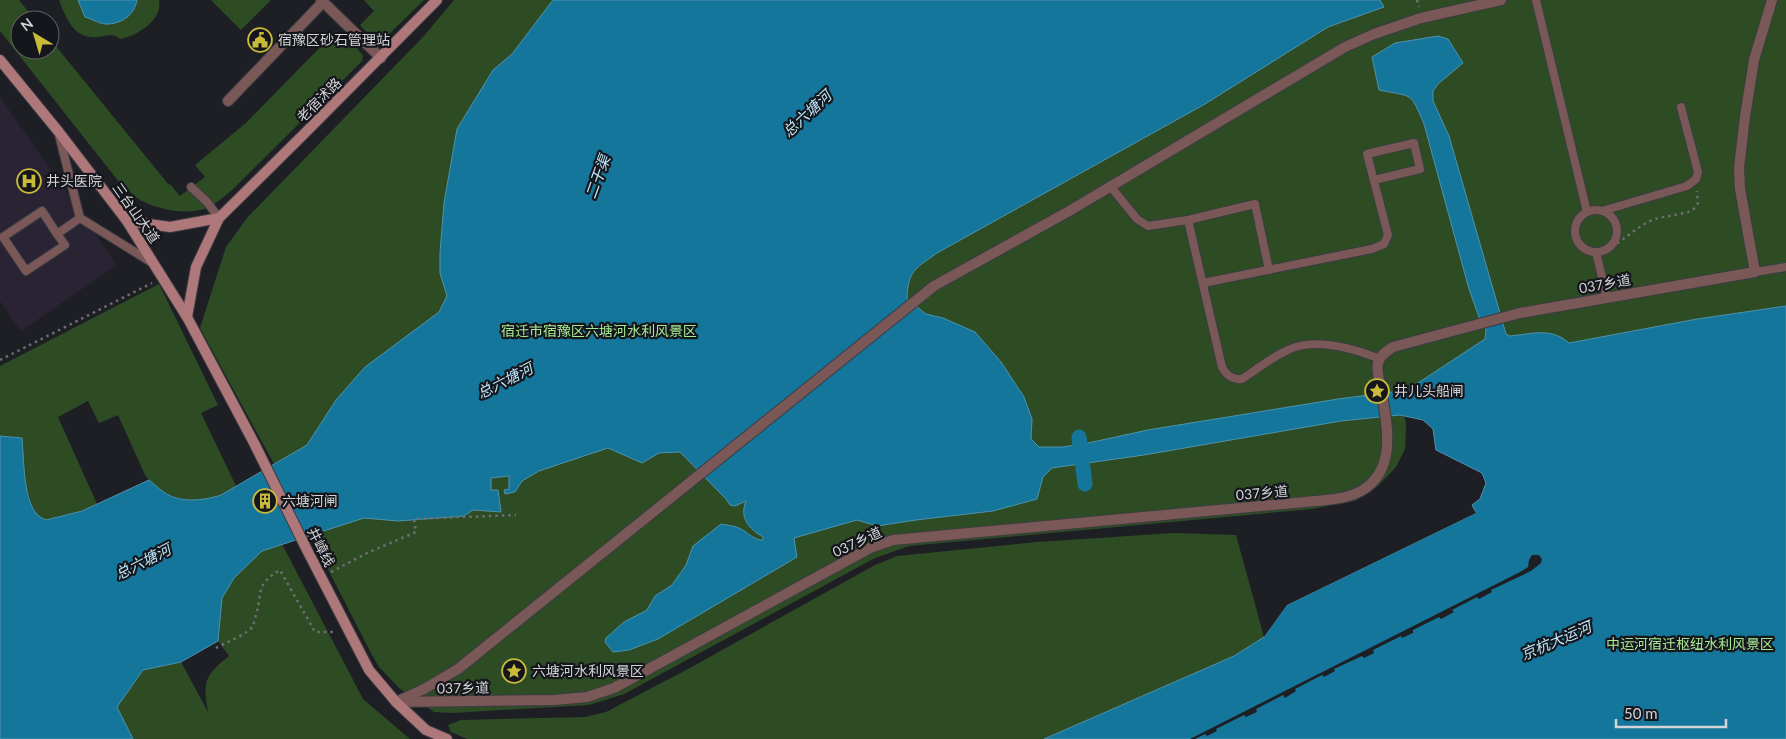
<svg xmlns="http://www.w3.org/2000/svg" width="1786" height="739" viewBox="0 0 1786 739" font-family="Lato,'Noto Sans SC',sans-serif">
	<rect width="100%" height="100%" fill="#1e1f25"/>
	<polygon fill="#292333" points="0,97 117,265 21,331 0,301"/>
	<g fill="#2e4c24">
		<path d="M0 0H19L35 20H20V50H50V39L169 185 170 184 180 196 205 177 195 165 246 123 336 31C348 38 355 45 363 56L362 61 232 190C225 196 216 204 207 208 188 216 153 209 137 198 131 193 125 187 119 182L0 31Z"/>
		<path d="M59 0H78L85 17 136 7 137 0H159C163 20 137 36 120 39 112 32 107 36 98 37 74 40 66 18 59 0Z"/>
		<polygon points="211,0 271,0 241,30"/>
		<polygon points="364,0 424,0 381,42 374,40 360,25 374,11"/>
		<polygon points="454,0 1786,0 1786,306 1697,319 1569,343 1400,391 1406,425 1405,449 1396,467 1378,486 1355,501 1312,509 909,546 875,558 624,694 589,705 452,713 434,712 399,688 379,667 372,655 274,464 200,328 226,247 247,218 423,37"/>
		<path d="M159 284 218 405 201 413 236 486C227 492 218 497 208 499 184 503 159 495 145 475L118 415 99 423 88 401 58 417 97 504 82 511 46 520 37 515 31 504 27 490 0 436V366Z"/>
		<polygon points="1174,533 1236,535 1264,637 1234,656 1044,739 467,739 451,732 448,725 461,720 585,717 606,712 688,669 875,565 897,556 1037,542"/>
		<path d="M282 544 363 699 410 739H133L116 707 143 670 181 662 208 712C203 682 204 676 229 656L218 641 222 598 234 578 262 551Z"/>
	</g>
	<g fill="#15769b" stroke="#4e92ad">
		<path d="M78 0H137C135 14 123 23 109 24 101 25 92 19 85 17Z"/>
		<path d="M553 0H1380L1384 7 1328 27 1205 104 937 253C915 269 908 270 907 299L926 314 943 318 975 332 1001 362 1024 397 1032 419 1031 439 1039 447H1063L1088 443 1148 430 1338 399 1400 391 1421 381 1485 339 1486 330 1480 320 1469 289 1424 124C1410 91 1413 97 1379 90L1372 57 1395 43 1438 36 1448 39 1463 63 1438 84 1433 91V101L1449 136 1506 334 1510 336C1532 334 1551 327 1569 343L1697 319 1786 306V739H1044L1234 656 1264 637 1287 605 1476 513 1472 505 1480 499 1486 483 1482 473 1436 450 1433 429 1423 420 1400 415 1341 421 1144 455 1052 468 1043 477 1037 499 993 511 916 520 877 526 857 520 794 538 797 557 658 639 629 650 613 652 605 642 606 638 624 622 647 610 655 596 672 585 686 565 693 546 721 524C727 525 736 526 741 529 749 533 753 540 763 540V537C749 529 739 518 746 501L735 506 730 505 726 499 680 452 659 453 642 463 608 448 539 471 522 481 515 492 505 494 504 490 509 489V476L491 478V490H498L501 512 473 510 464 516 398 521 364 518 262 551 234 578 222 598 218 641 181 662 143 670 117 707 133 739H0V436L22 438C24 459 23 497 36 513 38 516 42 518 46 520L82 511 149 480C155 485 162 492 169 495 184 503 206 500 221 495L307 445 336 400 365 367 439 312 447 296 440 273V253L444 203 457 129 493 70 512 54Z"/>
	</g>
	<g fill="#1e1f25">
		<polygon points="1470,504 1476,513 1287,605 1264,637 1263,634 1286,603 1473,512"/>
		<polygon points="1532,555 1539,555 1542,559 1541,563 1531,571 1491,590 1492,592 1479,599 1477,597 1452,610 1454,612 1441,619 1439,617 1413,630 1413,633 1402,638 1401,636 1373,650 1374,653 1364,658 1362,656 1334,669 1335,671 1324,677 1322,675 1295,689 1296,691 1285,698 1283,695 1256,709 1257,712 1246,717 1244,715 1216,729 1217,731 1207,736 1205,734 1195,739 1190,739 1522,571 1528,567 1529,560"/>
	</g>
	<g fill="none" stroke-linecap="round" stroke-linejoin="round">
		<polyline stroke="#15769b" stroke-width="15" points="1079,437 1085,484"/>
		<g stroke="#3b3c42" stroke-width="10">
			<g id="service">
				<polyline points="1536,0 1587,212"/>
				<polyline points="59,135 80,218 151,262"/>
				<polyline points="191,187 207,202 219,218"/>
				<path d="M1111 187 1137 219 1148 226 1188 220 1222 367C1226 375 1233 380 1242 379 1257 369 1272 357 1288 350 1315 337 1355 349 1380 359"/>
				<circle cx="1596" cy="231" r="21"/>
				<polyline points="1602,211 1687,186 1696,179 1698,172 1681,107"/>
				<polyline points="1188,220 1255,204 1269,270"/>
				<polyline points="57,234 65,245 26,271 3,237 42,211 57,234 80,218"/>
				<polyline points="1596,252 1607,298"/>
				<polyline points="1755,272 1786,267"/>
				<polyline points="1203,283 1372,249 1384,244 1388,235 1367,154 1414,143 1420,169 1374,180"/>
			</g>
		</g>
		<g stroke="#3b3c42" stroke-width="12">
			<g id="minor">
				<polyline points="321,0 381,58"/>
				<polyline points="228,101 323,2"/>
				<path d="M396 702 554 700 587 697 614 688 870 548 893 540 1305 502C1323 500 1345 500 1361 491 1398 470 1387 423 1381 390 1380 382 1376 371 1378 363 1380 355 1387 351 1393 347L1520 313 1755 272 1740 189 1739 168 1745 117 1754 60 1772 0"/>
			</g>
		</g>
		<g stroke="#3b3c42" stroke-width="12">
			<polyline id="tertiary" points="396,702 424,689 458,669 934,286 1071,210 1345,47 1374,34 1421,18 1501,0"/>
		</g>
		<g stroke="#3b3c42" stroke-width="12">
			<g id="secondary">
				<polyline points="0,60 58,131 127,221 187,317 254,443 307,550 369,670 396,702 426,730 447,739"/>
				<polyline points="127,221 170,227 219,218"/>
				<polyline points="187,317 196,267 219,218 304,134 437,0"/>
			</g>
		</g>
		<g stroke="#6d6e73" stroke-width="2.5" stroke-dasharray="2.5 4" stroke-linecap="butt">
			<polyline points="1417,0 1419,7"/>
			<path d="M1606 250C1622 242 1634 229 1650 221 1664 215 1680 216 1693 210L1698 203 1697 191"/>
			<polyline points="0,360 152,283"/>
			<polyline points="331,572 367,553 416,532 414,519 516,515"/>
			<path d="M216 648C225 643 248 634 253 626 254 623 255 618 256 615 263 591 255 585 280 570L315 632H336"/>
		</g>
		<use href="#service" stroke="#7a5858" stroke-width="8"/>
		<use href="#minor" stroke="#7a5858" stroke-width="10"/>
		<use href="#tertiary" stroke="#7a5858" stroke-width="10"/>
		<use href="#secondary" stroke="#ae7779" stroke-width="10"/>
	</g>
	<defs>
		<g id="civic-ring" transform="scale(1.25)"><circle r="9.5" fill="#15161b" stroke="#c9ba3a" stroke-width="1.5"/><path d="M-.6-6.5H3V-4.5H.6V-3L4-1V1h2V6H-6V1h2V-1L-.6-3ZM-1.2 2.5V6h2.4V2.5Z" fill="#c9ba3a"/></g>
		<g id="hospital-ring" transform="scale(1.25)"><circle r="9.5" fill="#15161b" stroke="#c9ba3a" stroke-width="1.5"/><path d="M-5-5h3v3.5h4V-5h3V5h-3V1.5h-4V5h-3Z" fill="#c9ba3a"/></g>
		<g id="sight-ring" transform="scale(1.25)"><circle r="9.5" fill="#15161b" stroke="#c9ba3a" stroke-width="1.5"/><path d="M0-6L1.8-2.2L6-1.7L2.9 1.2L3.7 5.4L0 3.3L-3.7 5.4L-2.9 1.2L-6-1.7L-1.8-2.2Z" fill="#c9ba3a"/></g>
		<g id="building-ring" transform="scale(1.25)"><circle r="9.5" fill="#15161b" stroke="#c9ba3a" stroke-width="1.5"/><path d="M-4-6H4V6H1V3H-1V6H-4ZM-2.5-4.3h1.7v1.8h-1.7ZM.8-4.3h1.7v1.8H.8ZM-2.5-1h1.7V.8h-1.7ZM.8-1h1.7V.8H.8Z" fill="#c9ba3a"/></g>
	</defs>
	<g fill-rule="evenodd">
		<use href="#civic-ring" x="260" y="40"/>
		<use href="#hospital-ring" x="29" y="181"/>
		<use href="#sight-ring" x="1377" y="391"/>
		<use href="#building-ring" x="265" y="501"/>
		<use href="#sight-ring" x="514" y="671"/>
	</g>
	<g text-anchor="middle" stroke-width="4.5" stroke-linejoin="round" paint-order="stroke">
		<g font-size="14" fill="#d3d4d8" stroke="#15161b" text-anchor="start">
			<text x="278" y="45">宿豫区砂石管理站</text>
			<text x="46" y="186">井头医院</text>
			<text x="1394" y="396">井儿头船闸</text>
			<text x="282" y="506">六塘河闸</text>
			<text x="532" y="676">六塘河水利风景区</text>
		</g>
		<g font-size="14" fill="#d3d4d8" stroke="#15161b">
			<text transform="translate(319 100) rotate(-45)" y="5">老宿沭路</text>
			<text transform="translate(136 213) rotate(55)" y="5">三台山大道</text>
			<text transform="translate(1605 284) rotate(-10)" y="5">037乡道</text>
			<text transform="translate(1262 493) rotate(-5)" y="5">037乡道</text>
			<text transform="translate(857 542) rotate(-25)" y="5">037乡道</text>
			<text transform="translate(321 547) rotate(63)" y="5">井嶂线</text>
			<text transform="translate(463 688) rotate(-1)" y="5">037乡道</text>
		</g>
		<g font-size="14" fill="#a7e894" stroke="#15161b">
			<text x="599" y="336">宿迁市宿豫区六塘河水利风景区</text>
			<text x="1690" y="649">中运河宿迁枢纽水利风景区</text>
		</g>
		<g font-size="15" font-style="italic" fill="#bbe5fa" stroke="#15161b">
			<text transform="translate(807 114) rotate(-43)" y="5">总六塘河</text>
			<text transform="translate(598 177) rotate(-70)" y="5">二干渠</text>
			<text transform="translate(505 381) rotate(-27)" y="5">总六塘河</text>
			<text transform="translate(143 562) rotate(-27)" y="5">总六塘河</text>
			<text transform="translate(1556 641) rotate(-23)" y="5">京杭大运河</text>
		</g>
	</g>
	<g transform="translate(35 35) rotate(322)"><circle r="24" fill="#15161b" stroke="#616267"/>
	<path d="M0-4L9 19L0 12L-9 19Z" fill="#c9ba3a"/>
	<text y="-8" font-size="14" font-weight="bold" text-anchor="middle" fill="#d3d4d8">N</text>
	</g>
	<path d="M1616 719v8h110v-8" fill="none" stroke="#d3d4d8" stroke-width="2.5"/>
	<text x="1624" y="719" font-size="15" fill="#d3d4d8" stroke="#15161b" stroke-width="4" paint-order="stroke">50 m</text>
</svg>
